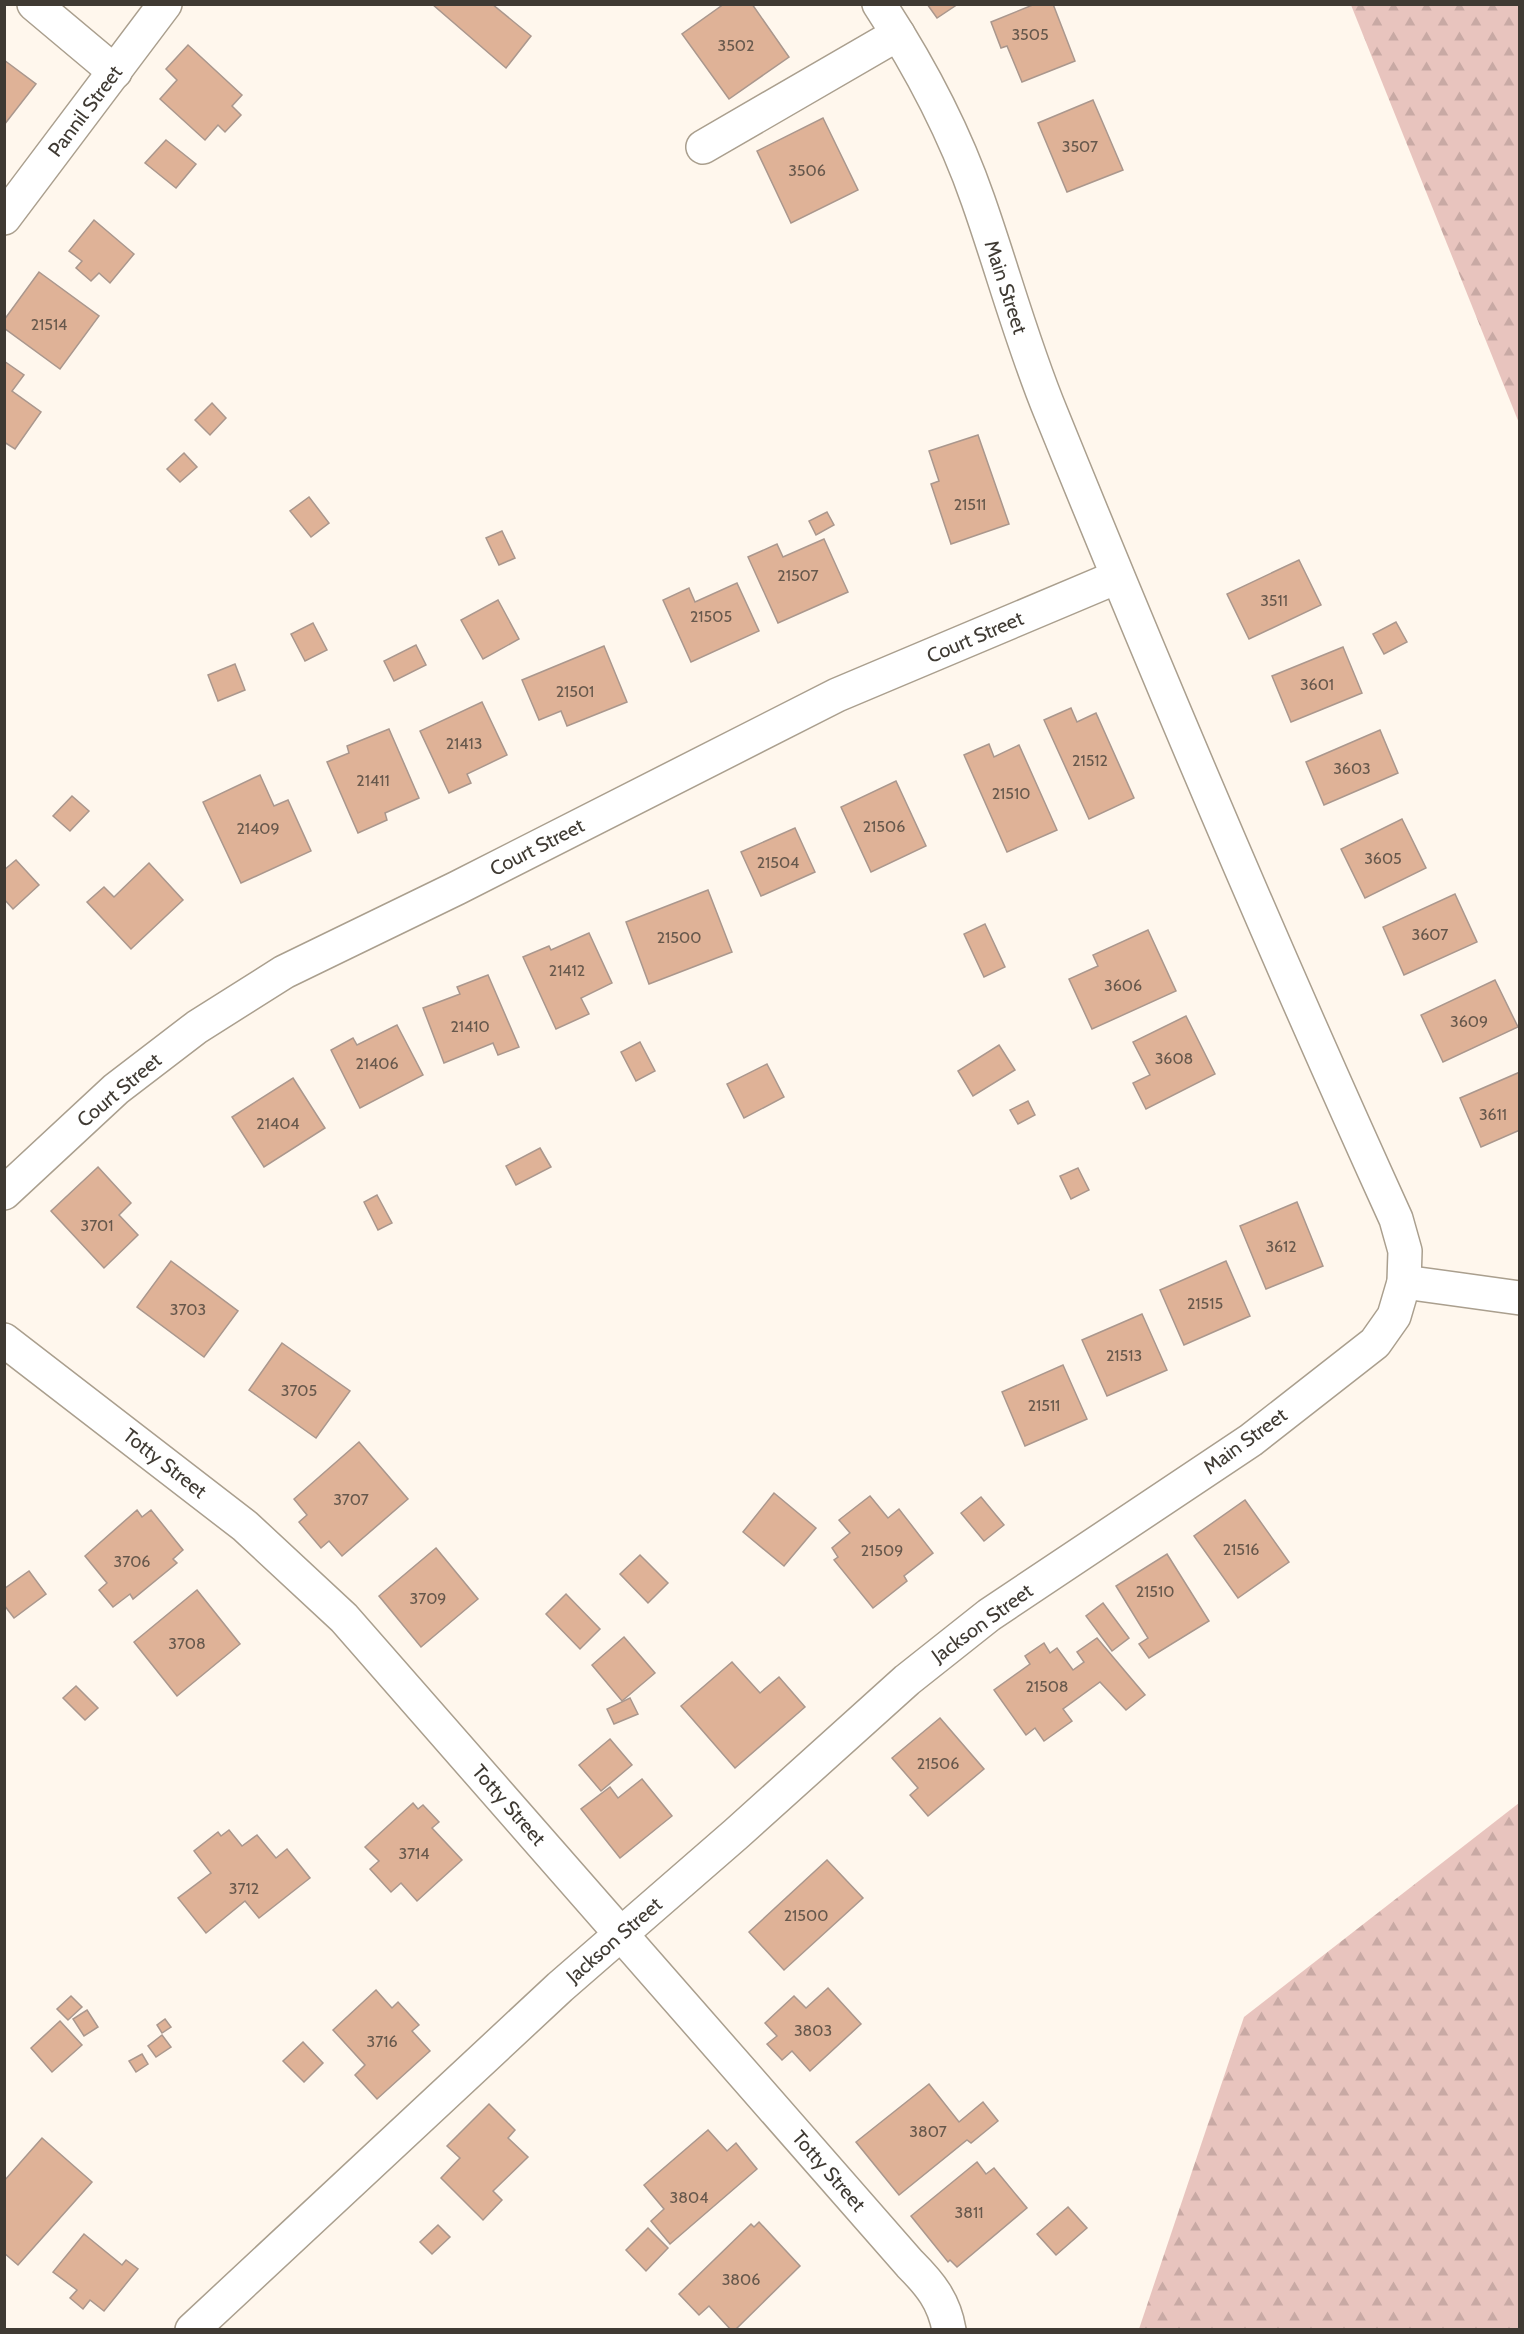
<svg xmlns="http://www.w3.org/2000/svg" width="1524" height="2334" viewBox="0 0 1524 2334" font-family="Cabin,sans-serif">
	<defs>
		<pattern id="forest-firs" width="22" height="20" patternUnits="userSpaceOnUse" patternTransform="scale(1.5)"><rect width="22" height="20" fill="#e8c4be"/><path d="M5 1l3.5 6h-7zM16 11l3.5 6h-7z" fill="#c8a9a4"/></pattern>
	</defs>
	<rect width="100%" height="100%" fill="#fff7ed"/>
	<g fill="url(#forest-firs)">
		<polygon points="1351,5 1519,5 1519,423"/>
		<polygon points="1519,1803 1519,2329 1139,2329 1244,2017"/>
	</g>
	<g fill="#dfb297" stroke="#aa978d" stroke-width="1.5">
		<polygon points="432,4 492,4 531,36 506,68"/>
		<polygon points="724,4 752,4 789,57 729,99 682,34"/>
		<polygon points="927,4 958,4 937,18"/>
		<polygon points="1035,4 1053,4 1075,61 1022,82 1007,46 1001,48 991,22"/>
		<polygon points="188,45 242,95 232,106 241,115 225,132 218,125 205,140 160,99 177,80 166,69"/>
		<polygon points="4,60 36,84 4,125"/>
		<polygon points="1093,100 1123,170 1067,192 1038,123"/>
		<polygon points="823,118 858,190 791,223 757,151"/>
		<polygon points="166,140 196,164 176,188 145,163"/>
		<polygon points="94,220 134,254 110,283 99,273 91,281 76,268 82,261 69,251"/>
		<polygon points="39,272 99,316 60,369 4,328 4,320"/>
		<polygon points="4,361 24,375 12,391 41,412 15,449 4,442"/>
		<polygon points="212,403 226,418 210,435 195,420"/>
		<polygon points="978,435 1009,524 951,544 931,484 939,481 929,451"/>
		<polygon points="184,453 197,467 180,482 167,469"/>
		<polygon points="309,497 329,523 311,537 290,511"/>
		<polygon points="827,512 834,525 816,535 809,521"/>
		<polygon points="502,531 515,558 499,565 486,538"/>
		<polygon points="824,539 848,592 778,623 748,557 777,544 783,557"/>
		<polygon points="1299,560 1321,605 1249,639 1227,594"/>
		<polygon points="737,583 759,631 691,662 663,600 689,588 695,602"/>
		<polygon points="498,600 519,639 483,659 461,620"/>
		<polygon points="1396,622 1407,642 1384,654 1373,634"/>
		<polygon points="313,623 327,650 305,661 291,634"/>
		<polygon points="416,645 426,665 394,681 384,661"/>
		<polygon points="604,646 627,702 567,726 561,711 539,720 522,680"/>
		<polygon points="1343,647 1362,693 1291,722 1272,676"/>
		<polygon points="235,664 245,690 218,701 208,675"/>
		<polygon points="482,702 507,755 467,774 471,783 449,793 420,731"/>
		<polygon points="1071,708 1077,722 1096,713 1134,798 1089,819 1044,720"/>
		<polygon points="389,729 419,798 385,813 387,820 358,833 327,762 349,753 347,746"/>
		<polygon points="1380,730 1398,773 1324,805 1306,762"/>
		<polygon points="989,744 994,757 1019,745 1057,830 1007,852 964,755"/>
		<polygon points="260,775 274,806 288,800 311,851 241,883 203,802"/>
		<polygon points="896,781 926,846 871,872 841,807"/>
		<polygon points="72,796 89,811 70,831 53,816"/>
		<polygon points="1402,819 1426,868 1365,898 1341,849"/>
		<polygon points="795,828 815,872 761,896 741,852"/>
		<polygon points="16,860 39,885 13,909 4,899 4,870"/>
		<polygon points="149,863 183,900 131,949 87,902 104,887 114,897"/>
		<polygon points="708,890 732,952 649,984 626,922"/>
		<polygon points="1455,894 1477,942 1404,975 1383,927"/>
		<polygon points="985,924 1005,967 984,977 964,934"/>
		<polygon points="1148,930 1176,991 1092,1029 1069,979 1098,966 1093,955"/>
		<polygon points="589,933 612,983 581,998 589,1014 556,1029 523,957 549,946 551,950"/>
		<polygon points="488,975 519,1047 498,1055 493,1043 444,1063 423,1008 460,994 457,987"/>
		<polygon points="1495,980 1518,1027 1443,1062 1421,1015"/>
		<polygon points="1186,1016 1215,1074 1146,1109 1133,1083 1150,1075 1133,1042"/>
		<polygon points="397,1025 423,1075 360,1108 331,1050 353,1038 357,1045"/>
		<polygon points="640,1042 655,1071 636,1081 621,1052"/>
		<polygon points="999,1045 1015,1070 973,1096 958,1071"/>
		<polygon points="767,1064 784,1097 744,1118 727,1084"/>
		<polygon points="1520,1072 1520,1130 1481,1147 1460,1098"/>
		<polygon points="293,1078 325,1128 264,1167 232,1117"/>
		<polygon points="1028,1101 1035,1115 1018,1124 1010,1110"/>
		<polygon points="540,1148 551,1167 516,1185 506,1166"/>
		<polygon points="98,1167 131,1203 119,1215 138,1235 104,1268 51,1211"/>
		<polygon points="1078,1168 1089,1190 1071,1199 1060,1176"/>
		<polygon points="377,1195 392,1223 378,1230 364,1202"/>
		<polygon points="1297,1202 1323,1266 1266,1289 1240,1226"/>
		<polygon points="171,1261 238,1311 204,1357 137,1307"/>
		<polygon points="1226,1261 1250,1316 1184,1345 1160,1290"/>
		<polygon points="1142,1314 1167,1370 1107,1396 1082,1340"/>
		<polygon points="282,1343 350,1391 316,1438 249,1390"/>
		<polygon points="1063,1365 1087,1419 1025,1446 1002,1392"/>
		<polygon points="359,1442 408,1499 342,1556 329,1541 321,1548 299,1522 307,1515 294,1499"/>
		<polygon points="774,1493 816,1528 784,1566 743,1532"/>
		<polygon points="870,1496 888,1518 899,1509 933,1553 904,1576 907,1581 873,1608 834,1560 838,1557 832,1548 850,1533 839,1520"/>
		<polygon points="981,1497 1004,1525 984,1541 961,1513"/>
		<polygon points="1245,1500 1289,1562 1238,1598 1194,1536"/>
		<polygon points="137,1510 142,1517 151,1510 183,1550 173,1559 177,1563 133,1599 130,1594 113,1607 99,1590 107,1583 85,1556"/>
		<polygon points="436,1548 478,1599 421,1647 379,1596"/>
		<polygon points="1167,1554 1209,1621 1149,1658 1139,1644 1148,1638 1116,1586"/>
		<polygon points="640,1555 668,1583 648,1603 620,1574"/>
		<polygon points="29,1571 46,1594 14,1618 4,1605 4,1589"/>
		<polygon points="197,1590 240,1644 177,1696 134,1642"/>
		<polygon points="566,1594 600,1629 580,1649 546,1614"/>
		<polygon points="1103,1603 1129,1638 1112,1651 1086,1616"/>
		<polygon points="624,1637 655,1673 622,1701 592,1665"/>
		<polygon points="1097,1638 1145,1695 1126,1710 1100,1682 1063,1709 1072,1721 1044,1741 1035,1728 1026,1735 994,1690 1030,1664 1025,1656 1044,1643 1050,1653 1057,1648 1073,1670 1084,1662 1077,1652"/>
		<polygon points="732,1662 760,1693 779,1677 805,1707 735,1768 681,1706"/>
		<polygon points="76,1686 98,1708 85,1720 63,1698"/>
		<polygon points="630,1698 638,1714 614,1724 607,1709"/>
		<polygon points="940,1718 984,1769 928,1816 910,1795 918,1788 892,1758"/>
		<polygon points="610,1739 632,1765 601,1791 579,1765"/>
		<polygon points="642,1779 672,1816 620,1858 581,1809 610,1787 618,1798"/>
		<polygon points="413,1803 418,1809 423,1805 439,1822 432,1828 462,1860 417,1901 401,1883 391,1892 370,1869 379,1861 365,1847"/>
		<polygon points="229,1830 242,1846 257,1835 276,1858 287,1849 310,1878 259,1918 245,1901 206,1933 178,1898 211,1873 194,1851 218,1832 221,1836"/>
		<polygon points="827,1860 863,1898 784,1970 749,1932"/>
		<polygon points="828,1988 861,2024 810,2071 792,2051 782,2060 767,2044 777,2036 765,2023 794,1996 806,2008"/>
		<polygon points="376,1990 392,2008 398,2002 419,2025 412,2031 430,2051 377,2099 355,2075 365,2065 333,2030"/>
		<polygon points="71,1996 82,2007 68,2020 57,2009"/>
		<polygon points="87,2010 98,2027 84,2036 73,2019"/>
		<polygon points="165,2019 171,2027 162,2033 157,2025"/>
		<polygon points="60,2021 82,2045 52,2072 31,2048"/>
		<polygon points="162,2035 171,2047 156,2057 148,2046"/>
		<polygon points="303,2042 323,2063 304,2082 283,2061"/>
		<polygon points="142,2054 148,2064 136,2072 129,2061"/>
		<polygon points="929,2084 959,2122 983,2102 998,2121 971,2143 967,2140 899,2195 856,2142"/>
		<polygon points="489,2104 515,2130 508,2138 528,2157 493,2191 502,2200 483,2220 441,2178 460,2158 447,2146"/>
		<polygon points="708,2130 727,2151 736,2143 757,2169 670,2244 651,2221 664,2209 644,2185"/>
		<polygon points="42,2138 92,2182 18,2265 4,2253 4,2181"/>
		<polygon points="977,2162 986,2174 994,2168 1027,2208 957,2267 950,2260 948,2262 911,2216"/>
		<polygon points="1068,2207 1087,2228 1056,2255 1037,2234"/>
		<polygon points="759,2222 800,2266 735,2330 731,2330 709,2306 699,2315 679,2294 751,2224 754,2227"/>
		<polygon points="438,2225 450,2237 432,2254 420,2242"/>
		<polygon points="648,2228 668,2248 646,2271 626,2250"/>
		<polygon points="84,2234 122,2265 126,2260 138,2269 104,2311 90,2300 83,2309 70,2298 77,2290 53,2272"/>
	</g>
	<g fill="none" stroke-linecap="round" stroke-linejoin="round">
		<g stroke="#aa9f8e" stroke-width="36">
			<g id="minor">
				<polyline points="34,4 115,72"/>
				<polyline points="703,147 898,34"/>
				<polyline points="4,218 165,4"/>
				<polyline points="4,1193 116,1089 197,1027 284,972 457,888 837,695 1117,577"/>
				<polyline points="1404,1282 1520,1298"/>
				<path d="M4 1340 245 1526 344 1618 910 2264C930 2284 944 2301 949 2330"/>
				<path d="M192 2330 560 1987 736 1834 907 1680 989 1615 1251 1440 1375 1343 1394 1316 1404 1282 1405 1251 1396 1219C1275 953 1161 684 1051 413 1022 343 1003 271 978 200 954 131 919 65 879 4"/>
			</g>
		</g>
		<use href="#minor" stroke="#fff" stroke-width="33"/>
	</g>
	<g text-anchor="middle" stroke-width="5" stroke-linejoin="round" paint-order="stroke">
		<g font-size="16" fill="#67584c">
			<text x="1030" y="40">3505</text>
			<text x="736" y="51">3502</text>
			<text x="1080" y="152">3507</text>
			<text x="807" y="176">3506</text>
			<text x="49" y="330">21514</text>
			<text x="970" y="510">21511</text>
			<text x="798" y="581">21507</text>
			<text x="1274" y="606">3511</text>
			<text x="711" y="622">21505</text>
			<text x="1317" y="690">3601</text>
			<text x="575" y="697">21501</text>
			<text x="464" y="749">21413</text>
			<text x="1090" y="766">21512</text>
			<text x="1352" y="774">3603</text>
			<text x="373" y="786">21411</text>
			<text x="1011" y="799">21510</text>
			<text x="884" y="832">21506</text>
			<text x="258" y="834">21409</text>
			<text x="1383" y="864">3605</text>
			<text x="778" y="868">21504</text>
			<text x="1430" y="940">3607</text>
			<text x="679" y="943">21500</text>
			<text x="567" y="976">21412</text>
			<text x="1123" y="991">3606</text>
			<text x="1469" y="1027">3609</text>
			<text x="470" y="1032">21410</text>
			<text x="1174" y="1064">3608</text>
			<text x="377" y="1069">21406</text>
			<text x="1493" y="1120">3611</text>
			<text x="278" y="1129">21404</text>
			<text x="97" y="1231">3701</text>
			<text x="1281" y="1252">3612</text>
			<text x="1205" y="1309">21515</text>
			<text x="188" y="1315">3703</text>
			<text x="1124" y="1361">21513</text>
			<text x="299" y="1396">3705</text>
			<text x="1044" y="1411">21511</text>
			<text x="351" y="1505">3707</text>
			<text x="1241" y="1555">21516</text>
			<text x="882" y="1556">21509</text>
			<text x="132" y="1567">3706</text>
			<text x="1155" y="1597">21510</text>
			<text x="428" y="1604">3709</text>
			<text x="187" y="1649">3708</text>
			<text x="1047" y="1692">21508</text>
			<text x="938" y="1769">21506</text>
			<text x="414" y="1859">3714</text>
			<text x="244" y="1894">3712</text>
			<text x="806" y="1921">21500</text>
			<text x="813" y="2036">3803</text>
			<text x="382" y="2047">3716</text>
			<text x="928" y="2137">3807</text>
			<text x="689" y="2203">3804</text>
			<text x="969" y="2218">3811</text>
			<text x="741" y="2285">3806</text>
		</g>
		<g font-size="20" fill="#3f3a33" stroke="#fff">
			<text transform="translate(85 111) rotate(-53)" y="7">Pannil Street</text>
			<text transform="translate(1006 287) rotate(72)" y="7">Main Street</text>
			<text transform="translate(975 637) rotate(-23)" y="7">Court Street</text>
			<text transform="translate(537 847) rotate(-27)" y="7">Court Street</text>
			<text transform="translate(119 1090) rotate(-40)" y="7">Court Street</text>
			<text transform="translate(1245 1441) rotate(-36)" y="7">Main Street</text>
			<text transform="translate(165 1463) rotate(38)" y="7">Totty Street</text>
			<text transform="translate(982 1623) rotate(-36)" y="7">Jackson Street</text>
			<text transform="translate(509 1805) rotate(49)" y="7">Totty Street</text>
			<text transform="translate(614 1940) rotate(-41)" y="7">Jackson Street</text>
			<text transform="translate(829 2171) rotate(49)" y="7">Totty Street</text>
		</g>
	</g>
	<rect width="1524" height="2334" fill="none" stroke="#3f3a33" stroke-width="12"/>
</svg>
